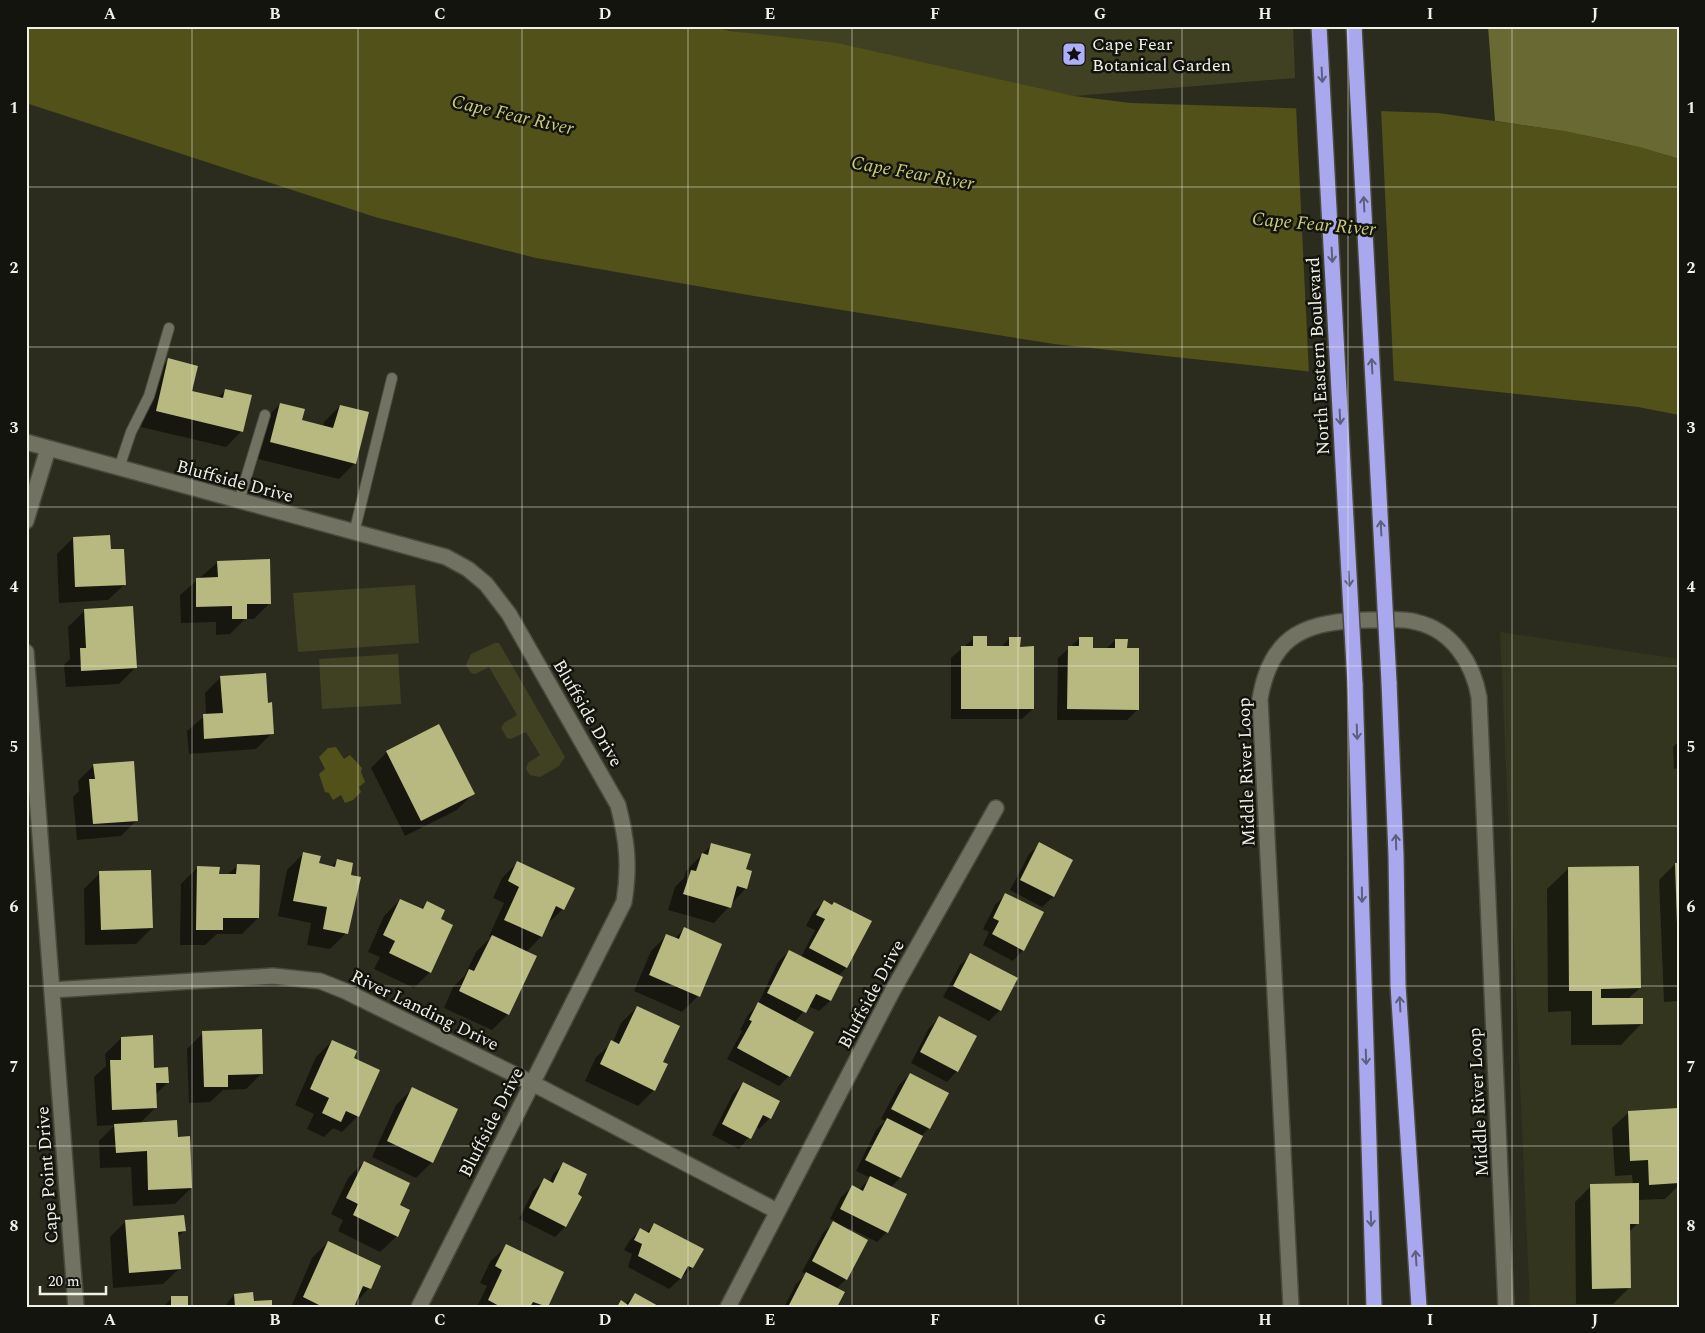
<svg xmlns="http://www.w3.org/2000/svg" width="1705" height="1333" viewBox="0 0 1705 1333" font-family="Spectral,serif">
	<rect width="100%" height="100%" fill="#2c2c1e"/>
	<polygon fill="#34351f" points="1500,632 1679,659 1679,1307 1530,1307"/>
	<g fill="#404123">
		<polygon points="706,26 1293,26 1295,78 1074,96"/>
		<polygon points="415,585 419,643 298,652 293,593"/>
		<polygon points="495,643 499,643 565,757 559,766 540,777 530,775 526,769 528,763 540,755 526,732 511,739 507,738 501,728 504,723 517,715 489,667 475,674 471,673 466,665 471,654"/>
		<polygon points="398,654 401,704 322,709 319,659"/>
	</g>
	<path fill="#686933" d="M1488 26H1679V159C1618 140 1557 130 1495 121Z"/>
	<g fill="#515119">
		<polygon points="26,26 711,26 730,31 837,43 1074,96 1131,103 1438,113 1565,131 1640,147 1679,159 1679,415 1638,407 1054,344 754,296 536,258 375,217 26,103"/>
		<polygon points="336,747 344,759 350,755 362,768 361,772 365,782 359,787 361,792 353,800 345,803 341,795 333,800 329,793 325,792 319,774 325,769 319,757 328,748"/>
	</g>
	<polygon fill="#2c2c1e" points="1296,106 1381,108 1394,383 1309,374"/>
	<g fill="#0007">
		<polygon points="169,360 191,392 217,398 226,390 242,431 226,447 141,427 153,376"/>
		<polygon points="280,404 300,421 323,427 324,422 340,406 355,463 339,479 254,458 264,420"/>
		<polygon points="109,536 110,551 125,584 108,600 59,603 57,554 73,538"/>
		<polygon points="218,562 270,603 254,619 245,619 230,634 216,635 216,622 181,623 180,595"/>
		<polygon points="84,611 135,668 119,684 66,687 64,665 70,659 68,627"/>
		<polygon points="974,638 986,648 1000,648 1009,639 1019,648 1033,709 1022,719 951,719 951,658"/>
		<polygon points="1080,638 1092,649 1106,649 1115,640 1126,649 1138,709 1127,720 1057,720 1058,658"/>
		<polygon points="221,677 266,704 272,733 256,749 189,754 187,731 206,715 205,693"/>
		<polygon points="1679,741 1679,768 1674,769 1673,747"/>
		<polygon points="387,752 473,794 457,810 405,836 371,768"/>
		<polygon points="94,765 137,820 121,836 77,840 73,797 79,791 78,781"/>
		<polygon points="712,844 745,870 746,888 714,923 668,910 675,887 684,878 686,871"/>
		<polygon points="1040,844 1072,860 1053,897 1042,907 1010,890 1029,854"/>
		<polygon points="303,854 318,864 331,867 337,861 346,933 330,949 307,945 311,923 278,916 287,870"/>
		<polygon points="518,862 563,909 546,925 541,937 526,952 508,1014 492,1030 444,1008 453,987 465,975 476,952 491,937 489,936 504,903 493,898 502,878"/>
		<polygon points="1675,864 1679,864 1679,1001 1664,1002 1659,880"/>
		<polygon points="237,866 258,918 242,934 217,934 205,945 180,945 181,884 197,868 218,876 227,875"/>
		<polygon points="1569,868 1640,988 1628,999 1642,1023 1621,1045 1571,1045 1571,1011 1548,1012 1547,889"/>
		<polygon points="100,873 152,928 136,944 85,945 84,889"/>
		<polygon points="1006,894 1023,950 1013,961 983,945 989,932 983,929 995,905"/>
		<polygon points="400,900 421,909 427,903 439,920 430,972 414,988 374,969 380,957 368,952 384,916"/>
		<polygon points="824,902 846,968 838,976 842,978 830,1001 819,1011 808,1006 794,1023 789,1076 779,1086 727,1059 742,1031 740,1030 748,1015 758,1004 778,962 789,951 801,957 815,930 806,926 813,912"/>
		<polygon points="684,929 698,996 682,1012 634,991 651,951 667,935 674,939"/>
		<polygon points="970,955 1016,978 1000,1010 989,1021 943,997 960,965"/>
		<polygon points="637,1007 661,1063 654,1090 638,1106 585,1081 596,1057 613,1042 621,1023"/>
		<polygon points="939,1018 957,1071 947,1082 911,1063 929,1028"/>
		<polygon points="203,1033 262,1073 246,1089 223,1090 210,1102 189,1103 187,1049"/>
		<polygon points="121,1038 168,1082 155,1095 156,1107 139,1124 177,1138 191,1188 175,1204 133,1206 131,1167 100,1168 99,1141 115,1125 97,1126 94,1077 106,1066 105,1054"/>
		<polygon points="332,1041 352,1059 358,1116 342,1132 333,1128 324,1137 307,1129 314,1114 295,1105 316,1057"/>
		<polygon points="910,1074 929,1128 920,1137 900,1178 891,1187 887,1232 877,1242 849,1228 846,1279 836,1289 836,1307 784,1307 796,1284 806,1274 802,1272 823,1233 835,1221 830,1219 841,1197 852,1187 859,1190 870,1178 856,1171 876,1130 885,1121 881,1119 899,1085"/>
		<polygon points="743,1083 770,1118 759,1129 757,1127 739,1149 712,1135 733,1094"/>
		<polygon points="412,1089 432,1162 416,1178 372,1157 396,1105"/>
		<polygon points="1677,1110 1679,1185 1665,1199 1638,1200 1638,1223 1628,1233 1629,1288 1613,1304 1576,1304 1575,1202 1591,1186 1633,1185 1632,1175 1615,1176 1612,1128 1629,1112"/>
		<polygon points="364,1162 397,1236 380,1252 338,1231 343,1220 331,1214 348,1178"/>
		<polygon points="563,1164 576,1195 565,1227 555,1237 519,1219 533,1191 544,1180 549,1183 553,1174"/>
		<polygon points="126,1221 184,1231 177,1238 180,1268 163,1284 113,1288 110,1237"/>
		<polygon points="655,1224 692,1268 669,1289 628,1267 632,1254 624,1250 630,1240 640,1230 646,1233"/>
		<polygon points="328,1242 369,1288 352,1307 291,1307 312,1258"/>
		<polygon points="506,1246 562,1272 546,1307 477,1307 487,1286 480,1283 490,1262"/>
		<polygon points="234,1295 253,1303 271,1307 224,1307"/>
		<polygon points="635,1295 657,1307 616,1307 621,1302 625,1304"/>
		<polygon points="172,1298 187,1307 163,1307"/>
	</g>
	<g fill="#b7b980">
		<polygon points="168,358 198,366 192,391 223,398 225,389 252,395 243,432 156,411"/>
		<polygon points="280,403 305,409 302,420 333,428 340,405 369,412 356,464 270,442"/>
		<polygon points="110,535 111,549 124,549 126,585 75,587 73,537"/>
		<polygon points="270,559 271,604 247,604 247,619 232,619 232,606 196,607 196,578 218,577 217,561"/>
		<polygon points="133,606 137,668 81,671 80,648 86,648 84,609"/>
		<polygon points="973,636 987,636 987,646 1009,646 1009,637 1021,637 1020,647 1034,646 1034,709 961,709 961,646 973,646"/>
		<polygon points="1079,637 1093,637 1093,648 1115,648 1115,639 1128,639 1127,648 1139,648 1139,710 1067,709 1068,646 1079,646"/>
		<polygon points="266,673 268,703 272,702 274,734 204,739 203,714 223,713 220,676"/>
		<polygon points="439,724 475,794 421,821 386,751"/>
		<polygon points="134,761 138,821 93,824 89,779 95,779 93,764"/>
		<polygon points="1039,842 1073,860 1054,897 1020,880"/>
		<polygon points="711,843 751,854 746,869 752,871 747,889 737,886 731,908 683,894 691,870 696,871 702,853 708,855"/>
		<polygon points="303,852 321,856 319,863 335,867 337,859 353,863 351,875 361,877 348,934 323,929 327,907 293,901"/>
		<polygon points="517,861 575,888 564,910 556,906 542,937 504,920 519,887 508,881"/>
		<polygon points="1675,863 1679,863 1679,923 1677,923"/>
		<polygon points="237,864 260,865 259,918 223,918 223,930 196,930 197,866 220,867 219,874 236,874"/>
		<polygon points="1639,866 1641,988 1601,989 1601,998 1643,998 1643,1024 1592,1025 1592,991 1569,991 1568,867"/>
		<polygon points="151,870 153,928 101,930 99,871"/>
		<polygon points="1005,893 1044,912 1024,951 992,934 999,921 993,918"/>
		<polygon points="400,899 423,909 427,901 445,910 441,919 453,925 431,973 389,953 395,941 383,935"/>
		<polygon points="824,900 832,905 834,902 872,921 847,968 809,948 825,919 816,915"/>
		<polygon points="684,927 722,944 700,997 649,975 666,934 679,939"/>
		<polygon points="492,935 537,956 509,1015 459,991 469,969 474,971"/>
		<polygon points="789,950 843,977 831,1001 816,994 806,1013 767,993"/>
		<polygon points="970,953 1018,978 1001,1011 953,986"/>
		<polygon points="758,1002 814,1032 790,1077 737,1048 752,1021 749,1020"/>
		<polygon points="637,1006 680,1026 663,1062 668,1064 655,1091 600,1064 611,1040 619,1044"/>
		<polygon points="939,1016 977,1036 958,1072 920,1052"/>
		<polygon points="262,1029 263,1074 228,1075 228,1087 204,1087 202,1031"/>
		<polygon points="153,1035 154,1068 168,1067 169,1083 156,1083 157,1108 112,1110 110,1060 121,1060 121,1037"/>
		<polygon points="332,1040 357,1051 354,1058 380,1070 359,1117 346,1111 341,1122 322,1113 329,1098 310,1089"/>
		<polygon points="910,1073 949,1093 930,1129 891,1109"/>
		<polygon points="743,1082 780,1101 771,1119 763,1115 751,1139 722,1124"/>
		<polygon points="412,1087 458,1109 433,1163 387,1141"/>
		<polygon points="1678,1108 1679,1183 1649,1185 1648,1160 1630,1161 1628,1111"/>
		<polygon points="887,1118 923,1136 901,1178 865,1160"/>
		<polygon points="177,1120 178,1137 190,1136 192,1188 148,1190 147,1151 116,1153 114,1124"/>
		<polygon points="364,1161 410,1183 400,1205 410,1210 398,1237 353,1215 358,1204 346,1198"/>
		<polygon points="563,1162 587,1174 578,1194 582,1197 566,1227 529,1208 544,1178 553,1183"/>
		<polygon points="870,1176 907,1194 888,1233 840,1209 852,1185 863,1191"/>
		<polygon points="1639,1183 1639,1224 1630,1224 1631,1288 1592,1289 1590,1184"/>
		<polygon points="184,1215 186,1231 178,1232 181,1269 129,1273 125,1220"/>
		<polygon points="833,1221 868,1240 847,1280 812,1261"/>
		<polygon points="654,1223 704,1249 693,1268 688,1266 681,1279 638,1256 642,1244 634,1240 640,1228 649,1233"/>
		<polygon points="328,1241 381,1266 371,1289 363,1286 354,1307 323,1307 303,1297"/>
		<polygon points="506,1244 564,1272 548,1307 533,1302 530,1307 501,1307 488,1300 502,1270 495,1266"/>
		<polygon points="806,1272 845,1292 837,1307 788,1307"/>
		<polygon points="253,1292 254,1301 272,1300 272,1307 235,1307 234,1294"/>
		<polygon points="635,1293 660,1307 617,1307 621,1300 628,1305"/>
		<rect x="171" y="1296" width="17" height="11"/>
	</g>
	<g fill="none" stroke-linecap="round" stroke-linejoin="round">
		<g stroke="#494a3d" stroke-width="12">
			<g id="lane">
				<polyline points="119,468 131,432 149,396 169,328"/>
				<polyline points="239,501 265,415"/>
				<polyline points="354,533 392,378"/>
			</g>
		</g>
		<g stroke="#494a3d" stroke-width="18">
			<g id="street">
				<path d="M26 442 446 557 468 569 486 584 509 614 618 805C627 840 630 866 624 902L419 1307"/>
				<polyline points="26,521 48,449"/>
				<polyline points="26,652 76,1307"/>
				<polyline points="52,990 273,976 320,981 345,991 532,1083 777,1211"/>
				<polyline points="728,1307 893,990 996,808"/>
				<path d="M1291 1307 1260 699C1271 632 1309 621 1370 620 1385 620 1402 618 1416 622 1452 630 1473 663 1479 697L1506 1307"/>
			</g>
		</g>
		<g stroke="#494a3d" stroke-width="18">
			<g id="highway">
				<polyline points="1389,682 1396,855 1398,985 1419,1307"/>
				<polyline points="1355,684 1374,1307"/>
			</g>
		</g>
		<use href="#lane" stroke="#717261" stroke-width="10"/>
		<use href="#street" stroke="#717261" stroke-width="15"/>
		<use href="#highway" stroke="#a9a8ef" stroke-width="15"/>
		<g stroke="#494a3d" stroke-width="18" stroke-linecap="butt">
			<g id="highway-bridge">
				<polyline points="1319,26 1355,684"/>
				<polyline points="1354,26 1389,682"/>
			</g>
		</g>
		<use href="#highway-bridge" stroke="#a9a8ef" stroke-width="15"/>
	</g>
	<defs><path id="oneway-shaft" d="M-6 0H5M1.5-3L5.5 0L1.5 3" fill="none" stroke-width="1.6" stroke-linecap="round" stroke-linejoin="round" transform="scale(1.25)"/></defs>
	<g stroke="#5e5e7e">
		<use href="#oneway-shaft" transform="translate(1322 75) rotate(87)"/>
		<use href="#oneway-shaft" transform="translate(1364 204) rotate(-93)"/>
		<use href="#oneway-shaft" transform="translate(1332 255) rotate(87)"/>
		<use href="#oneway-shaft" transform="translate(1372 366) rotate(-93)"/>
		<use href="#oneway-shaft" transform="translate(1340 417) rotate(87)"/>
		<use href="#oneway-shaft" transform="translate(1381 528) rotate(-93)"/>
		<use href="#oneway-shaft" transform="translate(1349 579) rotate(87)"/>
		<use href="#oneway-shaft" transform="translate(1357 732) rotate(88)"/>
		<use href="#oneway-shaft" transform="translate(1396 842) rotate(-92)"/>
		<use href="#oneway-shaft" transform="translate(1362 895) rotate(89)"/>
		<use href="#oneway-shaft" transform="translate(1400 1004) rotate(-93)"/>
		<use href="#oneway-shaft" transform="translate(1366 1057) rotate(88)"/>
		<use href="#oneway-shaft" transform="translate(1371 1219) rotate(88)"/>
		<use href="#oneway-shaft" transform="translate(1416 1258) rotate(-94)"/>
	</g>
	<path fill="none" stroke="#f0f1e7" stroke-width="1" stroke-opacity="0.55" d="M192 26V1307M358 26V1307M522 26V1307M688 26V1307M852 26V1307M1018 26V1307M1182 26V1307M1348 26V1307M1512 26V1307M26 187H1679M26 347H1679M26 507H1679M26 666H1679M26 826H1679M26 986H1679M26 1146H1679"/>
	<defs>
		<g id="sight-square" transform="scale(1.25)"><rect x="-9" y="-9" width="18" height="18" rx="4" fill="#afaefa" stroke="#14140e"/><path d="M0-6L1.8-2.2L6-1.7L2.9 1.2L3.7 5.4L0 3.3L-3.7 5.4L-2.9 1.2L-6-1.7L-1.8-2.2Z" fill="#111"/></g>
	</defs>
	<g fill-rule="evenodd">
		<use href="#sight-square" x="1074" y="54"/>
	</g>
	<g text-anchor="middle" stroke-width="5" stroke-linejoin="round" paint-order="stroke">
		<g font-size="18" fill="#f0f1e7" stroke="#14140e" text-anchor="start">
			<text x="1092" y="50">Cape Fear<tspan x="1092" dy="21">Botanical Garden</tspan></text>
		</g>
		<g font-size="18" fill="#f0f1e7" stroke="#14140e">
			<text transform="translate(1318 356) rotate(-93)" y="6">North Eastern Boulevard</text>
			<text transform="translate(235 481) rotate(15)" y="6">Bluffside Drive</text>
			<text transform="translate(588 713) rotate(60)" y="6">Bluffside Drive</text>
			<text transform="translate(1246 772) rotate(-92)" y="6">Middle River Loop</text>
			<text transform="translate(871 994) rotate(-62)" y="6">Bluffside Drive</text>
			<text transform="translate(425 1010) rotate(26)" y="6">River Landing Drive</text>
			<text transform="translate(1478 1102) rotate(-93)" y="6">Middle River Loop</text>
			<text transform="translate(491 1122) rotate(-63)" y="6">Bluffside Drive</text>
			<text transform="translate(47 1175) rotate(-94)" y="6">Cape Point Drive</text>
		</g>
		<g font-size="19" font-style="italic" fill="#cacc79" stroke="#14140e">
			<text transform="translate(513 114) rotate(13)" y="7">Cape Fear River</text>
			<text transform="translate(913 172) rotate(10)" y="7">Cape Fear River</text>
			<text transform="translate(1314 223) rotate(5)" y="7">Cape Fear River</text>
		</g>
	</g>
	<rect width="1705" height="1333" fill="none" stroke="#14140e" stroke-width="55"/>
	<path d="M40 1286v8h66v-8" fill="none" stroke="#f0f1e7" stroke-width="2.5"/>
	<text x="48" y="1286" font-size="15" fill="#f0f1e7" stroke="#14140e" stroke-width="4" paint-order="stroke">20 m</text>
	<rect x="28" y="28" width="1650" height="1278" fill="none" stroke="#f0f1e7" stroke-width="2"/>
	<g font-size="16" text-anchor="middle" font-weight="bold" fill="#f0f1e7">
		<text x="110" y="19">A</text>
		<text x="275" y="19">B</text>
		<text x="440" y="19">C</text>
		<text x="605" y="19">D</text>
		<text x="770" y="19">E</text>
		<text x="935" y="19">F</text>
		<text x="1100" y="19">G</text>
		<text x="1265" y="19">H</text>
		<text x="1430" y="19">I</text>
		<text x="1595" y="19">J</text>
		<text x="14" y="113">1</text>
		<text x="1691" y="113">1</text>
		<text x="14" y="273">2</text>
		<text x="1691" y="273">2</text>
		<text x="14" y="433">3</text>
		<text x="1691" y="433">3</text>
		<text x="14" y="592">4</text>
		<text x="1691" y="592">4</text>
		<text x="14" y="752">5</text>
		<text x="1691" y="752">5</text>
		<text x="14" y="912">6</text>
		<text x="1691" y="912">6</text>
		<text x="14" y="1072">7</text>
		<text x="1691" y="1072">7</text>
		<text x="14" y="1231">8</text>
		<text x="1691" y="1231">8</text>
		<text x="110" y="1325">A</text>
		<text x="275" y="1325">B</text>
		<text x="440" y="1325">C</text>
		<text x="605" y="1325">D</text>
		<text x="770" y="1325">E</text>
		<text x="935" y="1325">F</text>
		<text x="1100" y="1325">G</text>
		<text x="1265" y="1325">H</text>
		<text x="1430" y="1325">I</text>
		<text x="1595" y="1325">J</text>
	</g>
</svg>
